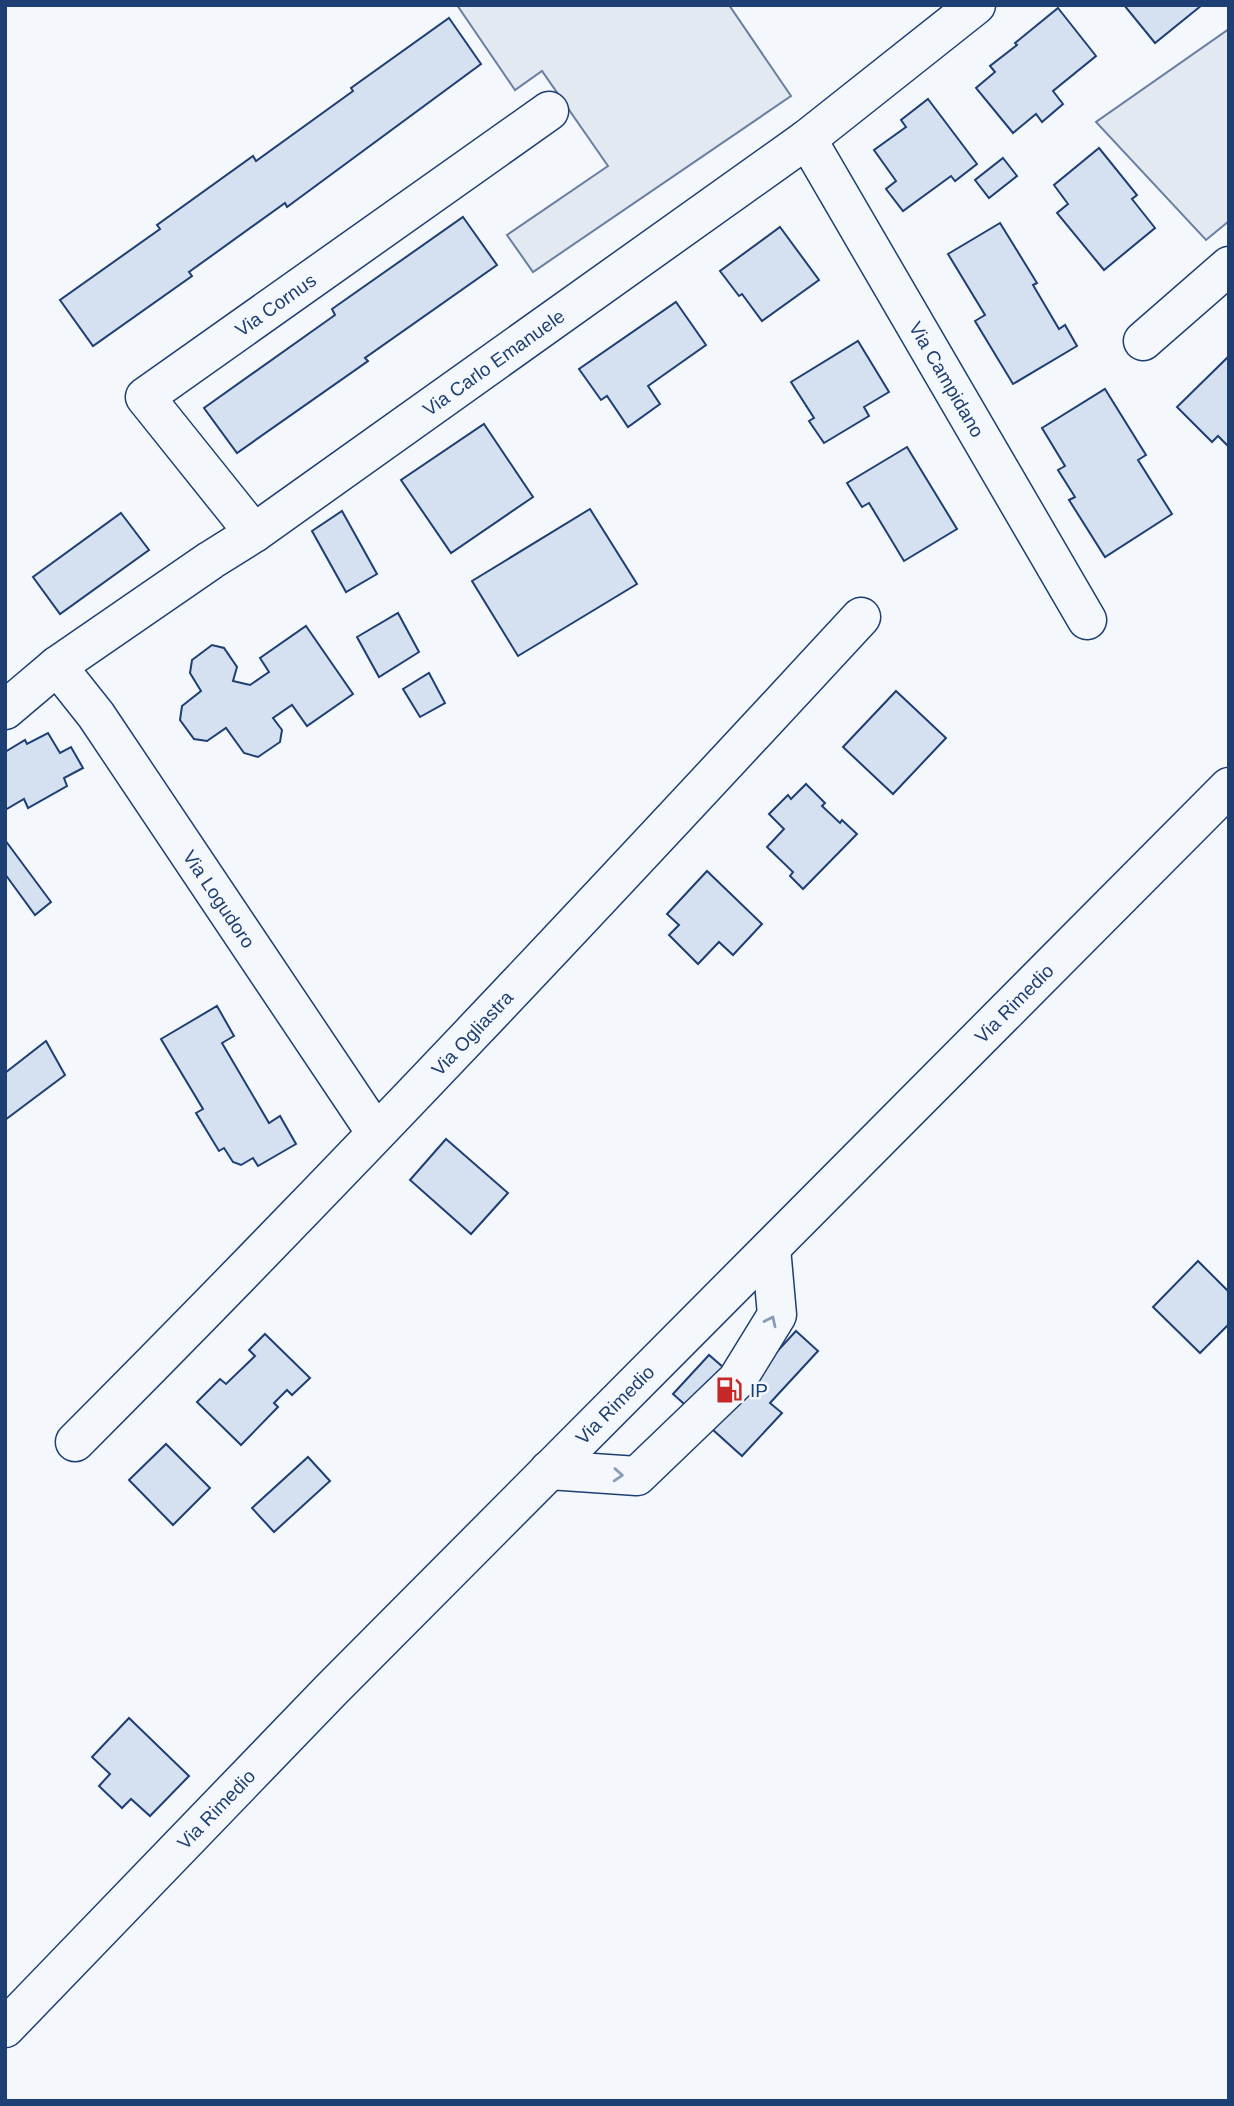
<svg xmlns="http://www.w3.org/2000/svg" width="1234" height="2106" viewBox="0 0 1234 2106" font-family="Helvetica,sans-serif">
	<rect width="100%" height="100%" fill="#f4f7fb"/>
	<g fill="#e3e9f0" stroke="#687fa3" stroke-width="2">
		<polygon points="457,5 729,5 791,96 533,272 507,235 608,166 542,71 515,90"/>
		<polygon points="1229,29 1229,221 1206,240 1096,122"/>
	</g>
	<g fill="#d5e0f0" stroke="#1d3f73" stroke-width="2">
		<polygon points="1124,5 1202,5 1155,43"/>
		<polygon points="1058,8 1096,56 1053,91 1063,104 1042,122 1036,114 1013,133 976,88 995,72 990,66 1017,45 1015,43"/>
		<polygon points="449,18 481,64 287,207 285,203 189,272 192,276 93,346 60,300 160,229 157,225 253,156 256,161 353,91 351,88"/>
		<polygon points="928,99 977,164 955,181 951,176 903,211 886,189 896,181 874,150 906,127 901,120"/>
		<polygon points="1099,148 1137,195 1132,199 1155,228 1104,270 1057,213 1068,204 1054,185"/>
		<polygon points="1003,158 1017,176 989,198 975,180"/>
		<polygon points="463,217 497,265 365,358 368,361 237,453 204,408 335,315 332,309"/>
		<polygon points="1000,223 1037,283 1033,285 1059,329 1065,325 1077,346 1013,384 975,321 985,315 948,254"/>
		<polygon points="780,227 819,280 762,321 742,294 739,296 720,271"/>
		<polygon points="676,302 706,345 648,386 660,404 628,427 607,396 601,400 579,369"/>
		<polygon points="858,341 889,392 864,407 869,416 824,443 809,421 814,418 791,382"/>
		<polygon points="1229,356 1229,447 1218,436 1212,442 1177,407"/>
		<polygon points="1105,389 1146,455 1138,460 1172,514 1105,557 1069,500 1075,497 1058,470 1065,466 1042,428"/>
		<polygon points="484,424 533,497 451,553 401,480"/>
		<polygon points="907,447 957,529 904,561 869,503 862,507 847,483"/>
		<polygon points="590,509 637,584 518,656 472,581"/>
		<polygon points="342,511 377,574 346,592 312,531"/>
		<polygon points="121,513 149,550 60,614 33,577"/>
		<polygon points="398,613 419,652 379,677 357,637"/>
		<polygon points="306,626 353,694 307,726 292,705 273,718 282,730 280,742 258,757 244,753 226,728 207,741 194,739 180,720 182,706 201,691 190,673 192,660 212,645 224,648 237,667 233,681 250,685 269,672 260,658"/>
		<polygon points="429,673 445,703 420,717 403,689"/>
		<polygon points="896,691 946,738 893,794 843,747"/>
		<polygon points="48,733 60,753 71,747 83,768 64,778 67,786 28,808 24,799 5,810 5,752 25,740 27,744"/>
		<polygon points="806,784 825,803 822,806 840,823 842,820 857,834 803,889 790,876 793,872 767,847 784,829 769,814 788,795 791,799"/>
		<polygon points="5,840 51,902 35,915 5,874"/>
		<polygon points="707,871 762,924 733,955 719,942 698,964 669,935 679,925 667,914"/>
		<polygon points="217,1006 234,1036 222,1043 269,1123 280,1116 296,1144 258,1166 253,1158 241,1165 233,1162 224,1148 219,1151 196,1113 203,1109 161,1039"/>
		<polygon points="46,1041 65,1075 5,1120 5,1073"/>
		<polygon points="446,1139 508,1193 471,1234 410,1180"/>
		<polygon points="1198,1261 1229,1292 1229,1324 1200,1353 1153,1307"/>
		<polygon points="796,1331 818,1351 770,1403 782,1413 742,1456 673,1394 709,1355 745,1386"/>
		<polygon points="265,1334 310,1378 292,1395 287,1390 274,1403 278,1407 241,1445 197,1402 220,1379 226,1384 255,1356 249,1350"/>
		<polygon points="166,1444 210,1488 173,1525 129,1480"/>
		<polygon points="308,1457 330,1481 274,1532 252,1508"/>
		<polygon points="129,1718 189,1776 150,1816 131,1799 122,1808 99,1786 110,1774 92,1757"/>
	</g>
	<g fill="none" stroke-linecap="round" stroke-linejoin="round">
		<g stroke="#1d3f73" stroke-width="41">
			<g id="minor">
				<path id="s1" d="M807 139 1087 620"/>
				<polyline points="1143,341 1229,266"/>
				<path id="s2" d="M254 533 145 397 549 111"/>
				<path id="s3" d="M57 666 96 715 376 1133"/>
				<path id="s4" d="M5 710 57 666 211 560 254 533 807 139 976 5"/>
				<path id="s5" d="M75 1442C343 1173 603 896 861 617"/>
				<polyline points="549,1470 637,1476 737,1380 777,1315 771,1248"/>
			</g>
		</g>
		<g stroke="#1d3f73" stroke-width="41">
			<g id="major">
				<path id="s6" d="M5 2028 331 1690 1229 787"/>
			</g>
		</g>
		<use href="#minor" stroke="#f4f7fb" stroke-width="38"/>
		<use href="#major" stroke="#f4f7fb" stroke-width="38"/>
	</g>
	<defs><path id="oneway-chevron" d="M-2-3.5L2.5 0L-2 3.5" fill="none" stroke-width="1.6" stroke-linecap="round" stroke-linejoin="round" transform="scale(1.75)"/></defs>
	<g stroke="#889bb7">
		<use href="#oneway-chevron" transform="translate(771 1321) rotate(-65)"/>
		<use href="#oneway-chevron" transform="translate(618 1475) rotate(4)"/>
	</g>
	<defs>
		<g id="fuel-bare" transform="scale(2.1)"><path d="M-5.5-6h7V0h2V4h1.3V-2.5L3-4.5l.8-.8L6-3V5H2.5V1h-1V6h-7ZM-4.2-4.7v3.2H.2V-4.7Z" fill="#c62828" stroke="#f4f7fb" stroke-width="2.5" paint-order="stroke"/></g>
	</defs>
	<g fill-rule="evenodd">
		<use href="#fuel-bare" x="729" y="1390"/>
	</g>
	<g text-anchor="middle" stroke-width="5" stroke-linejoin="round" paint-order="stroke">
		<g font-size="19" fill="#1d3f73" stroke="#f4f7fb">
			<text dy="7" stroke="none"><textPath href="#s2" startOffset="334">Via Cornus</textPath></text>
			<text dy="7" stroke="none"><textPath href="#s4" startOffset="600">Via Carlo Emanuele</textPath></text>
			<text dy="7" stroke="none"><textPath href="#s1" startOffset="278">Via Campidano</textPath></text>
			<text dy="7" stroke="none"><textPath href="#s3" startOffset="284">Via Logudoro</textPath></text>
			<text dy="7" stroke="none"><textPath href="#s6" startOffset="1438">Via Rimedio</textPath></text>
			<text dy="7" stroke="none"><textPath href="#s5" startOffset="570">Via Ogliastra</textPath></text>
			<text dy="7" stroke="none"><textPath href="#s6" startOffset="872">Via Rimedio</textPath></text>
			<text dy="7" stroke="none"><textPath href="#s6" startOffset="304">Via Rimedio</textPath></text>
		</g>
		<g font-size="19" fill="#1d3f73" stroke="#f4f7fb" text-anchor="start">
			<text x="750" y="1397">IP</text>
		</g>
	</g>
	<rect width="1234" height="2106" fill="none" stroke="#1d3f73" stroke-width="14"/>
</svg>
